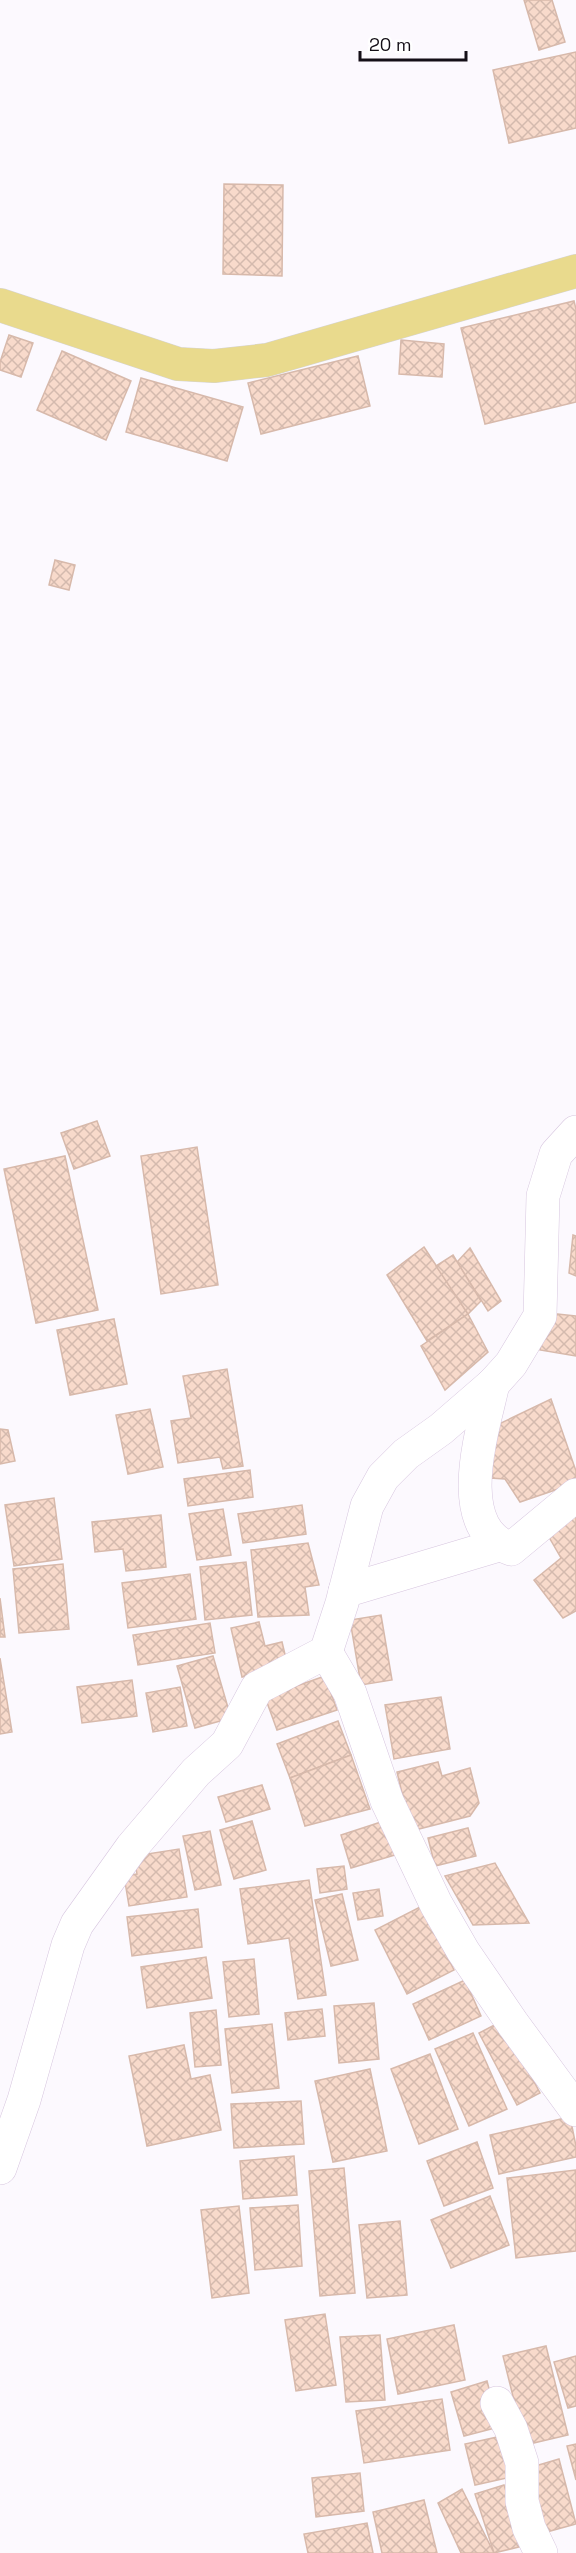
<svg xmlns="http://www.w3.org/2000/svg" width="576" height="2553" viewBox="0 0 576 2553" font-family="'Space Grotesk',sans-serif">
	<defs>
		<pattern id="building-cross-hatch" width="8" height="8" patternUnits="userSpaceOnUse" patternTransform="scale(1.5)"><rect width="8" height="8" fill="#f8dacb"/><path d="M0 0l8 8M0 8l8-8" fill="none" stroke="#d4baae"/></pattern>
	</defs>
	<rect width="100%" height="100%" fill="#fcf9fe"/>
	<g fill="url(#building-cross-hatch)" stroke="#d7b9ab" stroke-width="1.5">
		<polygon points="524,0 552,0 565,42 539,50"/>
		<polygon points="576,52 576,128 509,143 493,70"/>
		<polygon points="224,184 283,185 282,276 223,274"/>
		<polygon points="574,301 576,309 576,402 485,424 461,328"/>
		<polygon points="9,335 33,343 21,377 0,370 0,362"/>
		<polygon points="401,340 444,344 442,377 399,374"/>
		<polygon points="62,351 131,381 106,440 37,410"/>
		<polygon points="358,356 370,406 261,434 248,383"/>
		<polygon points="141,378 243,407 227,461 126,432"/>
		<polygon points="55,560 75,565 69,590 49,585"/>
		<polygon points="97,1121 110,1156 74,1169 61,1133"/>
		<polygon points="197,1147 218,1285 161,1294 141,1156"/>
		<polygon points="65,1156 98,1310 36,1323 4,1169"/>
		<polygon points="573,1235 576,1236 576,1276 569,1273"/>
		<polygon points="424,1247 468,1314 427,1341 387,1275"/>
		<polygon points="470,1248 501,1301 488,1311 457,1262"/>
		<polygon points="453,1255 481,1301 468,1314 436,1266"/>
		<polygon points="548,1313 576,1316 576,1356 540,1350"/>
		<polygon points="468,1314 488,1352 445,1390 421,1346"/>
		<polygon points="114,1319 127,1384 70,1395 57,1330"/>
		<polygon points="227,1369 243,1466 223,1469 220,1457 178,1463 171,1421 191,1418 183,1376"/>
		<polygon points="551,1399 576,1471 576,1483 520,1502 505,1479 490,1478 487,1445 498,1436 497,1425"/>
		<polygon points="150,1409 163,1467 128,1474 116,1415"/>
		<polygon points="0,1429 8,1430 15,1461 0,1464"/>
		<polygon points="250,1470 253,1497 188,1506 184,1479"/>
		<polygon points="54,1498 62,1559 14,1566 5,1505"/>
		<polygon points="302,1505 306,1534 243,1543 238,1514"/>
		<polygon points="223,1509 231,1555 197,1560 189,1514"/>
		<polygon points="576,1511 576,1611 563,1618 534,1580 561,1558 542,1525"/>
		<polygon points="161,1515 166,1567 126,1571 123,1549 95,1552 92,1522"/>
		<polygon points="308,1543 319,1585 305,1587 309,1615 258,1617 251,1550"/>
		<polygon points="246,1562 252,1615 205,1620 200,1567"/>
		<polygon points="63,1564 69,1629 19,1633 13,1569"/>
		<polygon points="190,1574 196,1619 128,1628 122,1583"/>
		<polygon points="0,1598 5,1637 0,1637"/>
		<polygon points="381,1615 392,1680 361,1685 350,1620"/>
		<polygon points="259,1622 265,1646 282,1642 288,1667 242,1677 231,1628"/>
		<polygon points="210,1623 215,1653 138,1665 133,1635"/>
		<polygon points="213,1656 231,1718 195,1728 177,1666"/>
		<polygon points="0,1658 12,1732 0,1734"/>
		<polygon points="325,1676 337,1710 277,1730 265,1697"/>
		<polygon points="132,1680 137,1716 82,1723 77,1687"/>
		<polygon points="180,1687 187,1726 153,1732 146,1693"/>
		<polygon points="441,1697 450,1749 394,1759 385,1705"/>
		<polygon points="338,1721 351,1755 290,1778 277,1744"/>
		<polygon points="351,1755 370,1809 305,1826 290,1778"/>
		<polygon points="438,1762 442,1776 470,1768 479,1803 470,1816 411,1831 397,1772"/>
		<polygon points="262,1785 270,1809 226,1822 218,1797"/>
		<polygon points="252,1821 266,1870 234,1879 220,1830"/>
		<polygon points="384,1821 395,1855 351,1868 341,1835"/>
		<polygon points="468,1828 476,1856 435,1866 428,1838"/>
		<polygon points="210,1831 221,1885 195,1890 183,1836"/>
		<polygon points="179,1849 187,1897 129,1906 124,1876 137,1874 134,1856"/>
		<polygon points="495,1863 529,1923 473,1925 445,1876"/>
		<polygon points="344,1866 347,1889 320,1893 317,1869"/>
		<polygon points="309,1880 326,1995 298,1999 289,1938 248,1944 240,1889"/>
		<polygon points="379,1889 383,1916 358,1920 353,1893"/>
		<polygon points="342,1894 358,1960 331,1966 315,1900"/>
		<polygon points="422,1906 454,1970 407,1994 375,1930"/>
		<polygon points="198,1909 202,1947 132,1956 127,1917"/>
		<polygon points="206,1957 212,1998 147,2008 141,1967"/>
		<polygon points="254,1959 259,2014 229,2017 223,1962"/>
		<polygon points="465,1980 481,2016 429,2040 413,2004"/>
		<polygon points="374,2003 379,2059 339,2063 334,2006"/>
		<polygon points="322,2009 325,2036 288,2040 285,2013"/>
		<polygon points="216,2010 221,2065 195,2067 190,2013"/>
		<polygon points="502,2021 540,2093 517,2105 479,2033"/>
		<polygon points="272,2024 279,2088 232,2093 225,2029"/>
		<polygon points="473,2033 507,2109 469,2126 435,2049"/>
		<polygon points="184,2045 191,2079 210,2075 221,2130 147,2146 129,2056"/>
		<polygon points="430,2054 458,2129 419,2144 391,2069"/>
		<polygon points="370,2069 387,2151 333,2162 315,2081"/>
		<polygon points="301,2101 304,2144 234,2148 231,2104"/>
		<polygon points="570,2117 576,2146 576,2157 499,2174 490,2135"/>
		<polygon points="477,2142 493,2188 444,2206 427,2161"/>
		<polygon points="294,2156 297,2195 243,2199 240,2161"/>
		<polygon points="344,2168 355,2293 320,2296 309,2171"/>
		<polygon points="576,2170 576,2251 516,2258 507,2178"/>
		<polygon points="490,2196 509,2245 451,2268 431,2220"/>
		<polygon points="298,2205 302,2266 255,2270 250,2208"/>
		<polygon points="239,2206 249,2293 212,2298 201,2210"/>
		<polygon points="400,2221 407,2295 367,2298 359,2225"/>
		<polygon points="325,2314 336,2385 296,2391 285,2320"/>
		<polygon points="454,2325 465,2380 398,2394 387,2339"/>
		<polygon points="380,2335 385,2400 346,2402 340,2337"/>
		<polygon points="546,2346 568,2435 525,2445 503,2356"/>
		<polygon points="576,2356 576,2406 568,2408 554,2362"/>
		<polygon points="487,2381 499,2427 464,2436 451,2392"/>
		<polygon points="442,2399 450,2450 364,2463 356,2411"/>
		<polygon points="502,2436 511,2477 475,2485 465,2444"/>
		<polygon points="576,2444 576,2480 567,2446"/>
		<polygon points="559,2459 576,2524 543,2533 525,2469"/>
		<polygon points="360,2473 364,2511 316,2517 312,2478"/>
		<polygon points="504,2485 523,2546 494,2553 475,2494"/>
		<polygon points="462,2489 494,2553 461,2553 438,2503"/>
		<polygon points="424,2500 437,2553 382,2553 373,2512"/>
		<polygon points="367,2523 373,2553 308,2553 304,2534"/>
	</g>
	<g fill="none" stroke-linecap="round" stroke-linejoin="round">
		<g stroke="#d7c6df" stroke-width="34">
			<g id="street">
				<path d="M493 1384C483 1430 450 1527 511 1549L576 1495"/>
				<polyline points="345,1591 499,1545"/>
				<polyline points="326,1652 350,1693 387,1801 436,1904 463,1951 513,2024 576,2110"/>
				<polyline points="0,2168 24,2100 68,1945 77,1924 132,1847 196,1772 227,1744 257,1688 326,1652 342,1603 367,1506 383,1477 406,1454 441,1429 493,1384 511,1364 540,1316 543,1196 556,1154 576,1132"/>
				<polyline points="497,2403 511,2429 522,2463 522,2501 529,2528 541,2553"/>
			</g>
		</g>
		<g stroke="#d5d4d5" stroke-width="34">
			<polyline id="primary" points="0,305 178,364 214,366 267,360 576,271"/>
		</g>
		<use href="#street" stroke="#fff" stroke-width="33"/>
		<use href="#primary" stroke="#e9da8d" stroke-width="33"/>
	</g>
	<path d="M360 51v9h106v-9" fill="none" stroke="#140f17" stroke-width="3"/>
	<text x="369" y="51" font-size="18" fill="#140f17" stroke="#ffffff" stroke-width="4.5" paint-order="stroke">20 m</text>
</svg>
